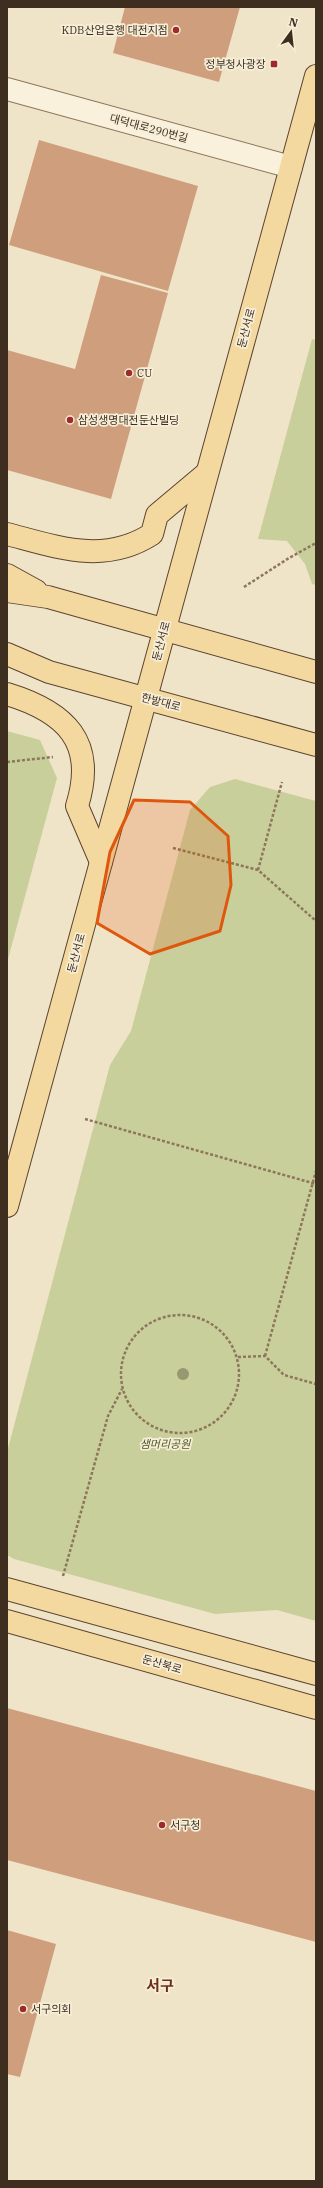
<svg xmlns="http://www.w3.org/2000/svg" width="323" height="2188" viewBox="0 0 323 2188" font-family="'IBM Plex Serif','Noto Sans KR',serif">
	<rect width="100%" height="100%" fill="#f0e4c8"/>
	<g fill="#c9cf9b">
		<polygon points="312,339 316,340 316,585 312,584 305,564 287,541 258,539"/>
		<polygon points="7,731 40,740 57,778 7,963"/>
		<polygon points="235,779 316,801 316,1621 277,1610 215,1614 14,1559 7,1555 7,1452 110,1065 131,1031 190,810 210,787"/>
	</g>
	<g fill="#cf9f7d">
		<polygon points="125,7 240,7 219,82 113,53"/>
		<polygon points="39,140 198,186 168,291 9,245"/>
		<polygon points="101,275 168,293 111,499 7,470 7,350 75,369"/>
		<polygon points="7,1708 316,1791 316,1942 7,1860"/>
		<polygon points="7,1930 56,1944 20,2077 7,2074"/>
	</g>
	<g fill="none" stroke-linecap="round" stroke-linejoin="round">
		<g stroke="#8d765c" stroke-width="24">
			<polyline id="minor" points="7,89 291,167"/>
		</g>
		<g stroke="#5b4430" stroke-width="24">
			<g id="major">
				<path d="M7 534C57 547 104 565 152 534L157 515 207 473"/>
				<polyline points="7,575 36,591"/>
				<polyline points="7,591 48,597 316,672"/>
				<polyline points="7,654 49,672 316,745"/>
				<path d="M7 694C66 712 97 742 77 806L101 862"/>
				<polyline points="7,1206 316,76"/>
				<polyline points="7,1589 316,1674"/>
				<polyline points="7,1621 316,1708"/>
			</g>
		</g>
		<g stroke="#8d765c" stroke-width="2.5" stroke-dasharray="3 2" stroke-linecap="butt">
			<polyline points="244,587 289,558 316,543"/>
			<polyline points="7,762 53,757"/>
			<polyline points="173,848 258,870 316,921"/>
			<polyline points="258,870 282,782"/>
			<polyline points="85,1119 316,1184"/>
			<circle cx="180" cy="1374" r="59"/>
			<polyline points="265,1356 316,1171"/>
			<polyline points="238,1357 265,1356 284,1375 316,1384"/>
			<polyline points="63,1576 108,1416 122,1389"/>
		</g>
		<use href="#minor" stroke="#faf1dc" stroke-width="22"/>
		<use href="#major" stroke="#f3d9a0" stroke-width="22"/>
	</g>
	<circle fill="#96986f" cx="183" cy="1374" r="6"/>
	<path fill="#df570d" fill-opacity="0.2" stroke="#df570d" stroke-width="3" stroke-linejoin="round" d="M134 800 190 802 228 836 231 885 220 931 150 954 97 923 110 852Z"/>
	<g fill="#9e2a2b" stroke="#f7eed8" stroke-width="1.5">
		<circle cx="176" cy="30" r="4"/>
		<rect x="270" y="60" width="8" height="8" rx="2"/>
		<circle cx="129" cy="373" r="4"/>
		<circle cx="70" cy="420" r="4"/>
		<circle cx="162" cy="1825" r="4"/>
		<circle cx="23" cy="2009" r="4"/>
	</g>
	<g text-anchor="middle" stroke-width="3.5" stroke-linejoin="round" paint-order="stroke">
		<g font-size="11" fill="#3d2e20" stroke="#f7eed8" text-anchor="start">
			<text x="168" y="34" text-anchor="end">KDB산업은행 대전지점</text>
			<text x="266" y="68" text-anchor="end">정부청사광장</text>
			<text x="137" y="377">CU</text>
			<text x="78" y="424">삼성생명대전둔산빌딩</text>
			<text x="170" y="1829">서구청</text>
			<text x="31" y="2013">서구의회</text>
		</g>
		<g font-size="11" fill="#3d2e20" stroke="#f7eed8">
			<text transform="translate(149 128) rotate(15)" y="4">대덕대로290번길</text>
			<text transform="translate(246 328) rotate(-75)" y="4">둔산서로</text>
			<text transform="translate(161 641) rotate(-75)" y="4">둔산서로</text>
			<text transform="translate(161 702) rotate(15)" y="4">한밭대로</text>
			<text transform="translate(76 953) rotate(-75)" y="4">둔산서로</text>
			<text transform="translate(162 1664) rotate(16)" y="4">둔산북로</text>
		</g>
		<g font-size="11" font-style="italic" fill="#4d5a26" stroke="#f7eed8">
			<text x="165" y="1448">샘머리공원</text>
		</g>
		<g font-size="15" font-weight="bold" fill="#6b2e1e" stroke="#f7eed8">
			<text x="160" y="1991">서구</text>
		</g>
	</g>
	<rect width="323" height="2188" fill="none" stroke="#3d2e20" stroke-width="16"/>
	<g transform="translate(291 32) rotate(15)" stroke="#f7eed8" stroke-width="3" paint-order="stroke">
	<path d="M0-3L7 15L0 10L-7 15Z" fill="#3d2e20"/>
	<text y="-6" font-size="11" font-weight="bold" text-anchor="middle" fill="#3d2e20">N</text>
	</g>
</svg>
